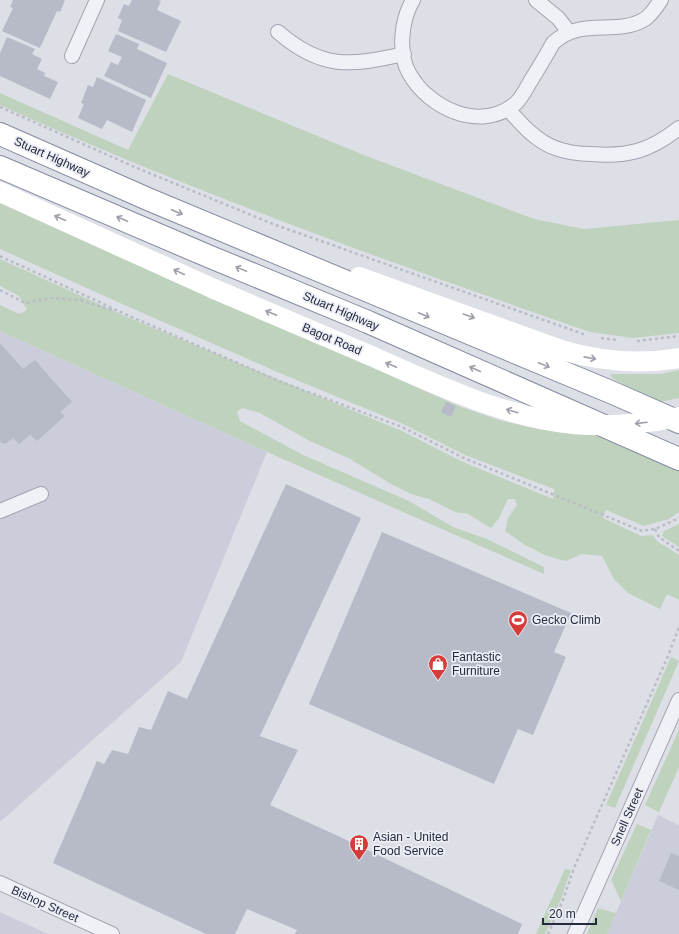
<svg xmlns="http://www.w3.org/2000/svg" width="679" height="934" viewBox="0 0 679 934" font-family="Helvetica,sans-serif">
	<rect width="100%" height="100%" fill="#dddfe7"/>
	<g fill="#cbceda">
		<polygon points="0,331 267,452 181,662 0,822"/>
		<polygon points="658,815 679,825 679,934 607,934"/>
		<polygon points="0,912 48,934 0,934"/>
	</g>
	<g fill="#bfd2bd">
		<path d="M168 74 361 154 534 219 584 229 679 220V333L633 338 590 332C391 263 193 192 0 105V93L128 150Z"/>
		<polygon points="0,202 461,407 502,421 543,430 582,431 606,437 679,470 679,512 669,519 644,526 606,510 603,518 641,536 653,535 657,541 679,555 679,600 667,594 660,609 628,593 614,579 602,556 582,554 566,561 547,556 525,545 505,531 508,518 517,505 515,499 508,499 499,518 491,528 468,514 455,512 429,499 411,494 391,484 350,459 308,440 260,413 242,408 237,412 240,421 301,454 409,501 453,527 487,539 544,567 544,574 267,452 0,331 0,305 19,314 27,310 19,296 0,286 0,259 125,316 402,431 463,462 553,499 554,489 465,455 403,424 282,374 129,307 0,249"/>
		<polygon points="679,370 679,398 659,402 617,381 611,377 611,374 661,374"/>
		<polygon points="679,524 679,547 662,536 664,531"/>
		<polygon points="671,657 679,661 615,808 606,805"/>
		<polygon points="679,730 679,767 659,812 645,805"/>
		<polygon points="637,824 651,830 621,901 611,880"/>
		<polygon points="565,869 571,870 561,899 545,934 536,934"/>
		<polygon points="598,908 616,913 607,934 587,934"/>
	</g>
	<g fill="#b7bac7">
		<polygon points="13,0 65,0 60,12 57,11 40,48 2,31 13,8 10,7"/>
		<polygon points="132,0 158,0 161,1 157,10 181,21 166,52 118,31 122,20 118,18 124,4 129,6"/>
		<polygon points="116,34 139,44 137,49 167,63 151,98 104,76 111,62 118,65 122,57 108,51"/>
		<polygon points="7,37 35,49 32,54 42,59 37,69 45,73 44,76 58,82 50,99 0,76 0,53"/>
		<polygon points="97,77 146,100 132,132 107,120 102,129 78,118 84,104 81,103 88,85 93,87"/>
		<polygon points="0,343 23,369 35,360 72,402 60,412 65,416 37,441 30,435 19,444 13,438 7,443 3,444 0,441"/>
		<polygon points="446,402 456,406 451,417 441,412"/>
		<polygon points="286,484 361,518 260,736 298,750 270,805 338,836 522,924 518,934 295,934 297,930 247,909 235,934 206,934 53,863 97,761 104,764 112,750 128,754 139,727 151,730 168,691 187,699"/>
		<polygon points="382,532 571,613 554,652 566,657 533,735 518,729 494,784 309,704"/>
		<polygon points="671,853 679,856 679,890 659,881"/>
	</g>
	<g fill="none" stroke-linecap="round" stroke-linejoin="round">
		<g stroke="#a2a5b1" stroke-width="16">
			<g id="street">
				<path d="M413 0C401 20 398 53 409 73 429 109 480 132 515 104 521 99 526 89 530 82 538 69 546 56 553 43 583 16 615 37 645 19 652 14 656 7 661 0"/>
				<polyline points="536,0 558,18 569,32"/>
				<path d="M278 32C322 70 350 66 404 54"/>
				<polyline points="72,56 97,0"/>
				<path d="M508 109C521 124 536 141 555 148 566 152 579 154 591 154 628 157 650 151 679 128"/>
				<polyline points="0,511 41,494"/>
				<polyline points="0,883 112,934"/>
				<polyline points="575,934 679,700"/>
			</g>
		</g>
		<g stroke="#838a9f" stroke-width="24">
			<g id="highway">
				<polyline points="0,134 150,200 613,393 679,422"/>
				<polyline points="0,167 208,256 368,322 679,459"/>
			</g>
		</g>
		<g stroke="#bbbdc6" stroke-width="2.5" stroke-dasharray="3 3" stroke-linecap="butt">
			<polyline points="0,107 137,168 273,224 586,335"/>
			<polyline points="0,256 125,314 279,381 402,427 464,458 642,531 655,529 679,518"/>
			<polyline points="0,290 25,303 52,298 80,300 115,311"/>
			<polyline points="601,338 616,340"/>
			<polyline points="637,341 679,336"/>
			<polyline points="655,529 659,537 679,551"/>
			<polyline points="548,934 563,900 574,868 668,656 679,627"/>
		</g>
		<use href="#street" stroke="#eff1f6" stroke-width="14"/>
		<g stroke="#fff" stroke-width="20">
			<polyline points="0,192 214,289"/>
			<path d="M359 277 561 350C599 361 639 365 679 358"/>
		</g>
		<use href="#highway" stroke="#fff" stroke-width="22"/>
		<path stroke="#fff" stroke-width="20" d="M214 289C268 312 322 335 376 358 439 386 504 417 573 424 609 427 644 424 679 417"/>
	</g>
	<defs><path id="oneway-shaft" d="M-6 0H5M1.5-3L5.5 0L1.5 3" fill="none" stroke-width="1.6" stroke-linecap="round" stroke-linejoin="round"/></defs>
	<g stroke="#9d9fa9">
		<use href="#oneway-shaft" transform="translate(177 212) rotate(23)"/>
		<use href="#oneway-shaft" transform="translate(60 218) rotate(-156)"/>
		<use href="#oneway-shaft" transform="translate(122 219) rotate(-157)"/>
		<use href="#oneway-shaft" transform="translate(241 269) rotate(-158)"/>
		<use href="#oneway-shaft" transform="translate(179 272) rotate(-155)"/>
		<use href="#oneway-shaft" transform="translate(271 313) rotate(-157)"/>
		<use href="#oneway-shaft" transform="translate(424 315) rotate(23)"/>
		<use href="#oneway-shaft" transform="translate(469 316) rotate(20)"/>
		<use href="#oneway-shaft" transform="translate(590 358) rotate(11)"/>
		<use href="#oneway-shaft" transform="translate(391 365) rotate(-157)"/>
		<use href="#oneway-shaft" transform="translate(544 365) rotate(22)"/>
		<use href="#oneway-shaft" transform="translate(475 369) rotate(-156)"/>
		<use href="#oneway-shaft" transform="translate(512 411) rotate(-163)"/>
		<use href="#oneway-shaft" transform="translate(641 423) rotate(173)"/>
	</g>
	<defs>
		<g id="stadium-pin" transform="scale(1)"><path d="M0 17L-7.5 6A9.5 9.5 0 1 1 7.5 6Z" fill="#d43d3a" stroke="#eceef5"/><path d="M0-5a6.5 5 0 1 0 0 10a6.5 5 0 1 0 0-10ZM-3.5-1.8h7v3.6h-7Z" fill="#fff"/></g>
		<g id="shop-pin" transform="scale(1)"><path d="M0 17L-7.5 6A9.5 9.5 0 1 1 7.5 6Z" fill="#d43d3a" stroke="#eceef5"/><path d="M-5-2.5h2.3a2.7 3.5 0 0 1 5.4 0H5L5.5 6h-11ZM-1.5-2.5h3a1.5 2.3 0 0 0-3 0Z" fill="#fff"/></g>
		<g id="building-pin" transform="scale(1)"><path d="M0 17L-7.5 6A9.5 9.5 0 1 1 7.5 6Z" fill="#d43d3a" stroke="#eceef5"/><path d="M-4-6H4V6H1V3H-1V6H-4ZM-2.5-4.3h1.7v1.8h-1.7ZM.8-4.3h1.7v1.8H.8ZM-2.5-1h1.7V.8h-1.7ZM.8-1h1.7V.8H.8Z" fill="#fff"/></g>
	</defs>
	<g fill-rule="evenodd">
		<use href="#stadium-pin" x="518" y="620"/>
		<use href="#shop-pin" x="438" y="664"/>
		<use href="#building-pin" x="359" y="844"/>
	</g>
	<g text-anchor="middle" stroke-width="3.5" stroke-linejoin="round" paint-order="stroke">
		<g font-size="12" fill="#262a3f" stroke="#eceef5">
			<text transform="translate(52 157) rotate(24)" y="4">Stuart Highway</text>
			<text transform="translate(341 311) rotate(23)" y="4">Stuart Highway</text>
			<text transform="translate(332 339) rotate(23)" y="4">Bagot Road</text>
			<text transform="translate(627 817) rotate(-66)" y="4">Snell Street</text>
			<text transform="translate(45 904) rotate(24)" y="4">Bishop Street</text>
		</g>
		<g font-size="12" fill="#262a3f" stroke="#eceef5" text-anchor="start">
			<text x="532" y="624">Gecko Climb</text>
			<text x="452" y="661">Fantastic<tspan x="452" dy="14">Furniture</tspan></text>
			<text x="373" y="841">Asian - United<tspan x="373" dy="14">Food Service</tspan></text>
		</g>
	</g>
	<path d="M543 918v6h53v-6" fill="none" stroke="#262a3f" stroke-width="2"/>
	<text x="549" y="918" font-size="12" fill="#262a3f" stroke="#eceef5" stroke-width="3" paint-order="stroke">20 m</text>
</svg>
